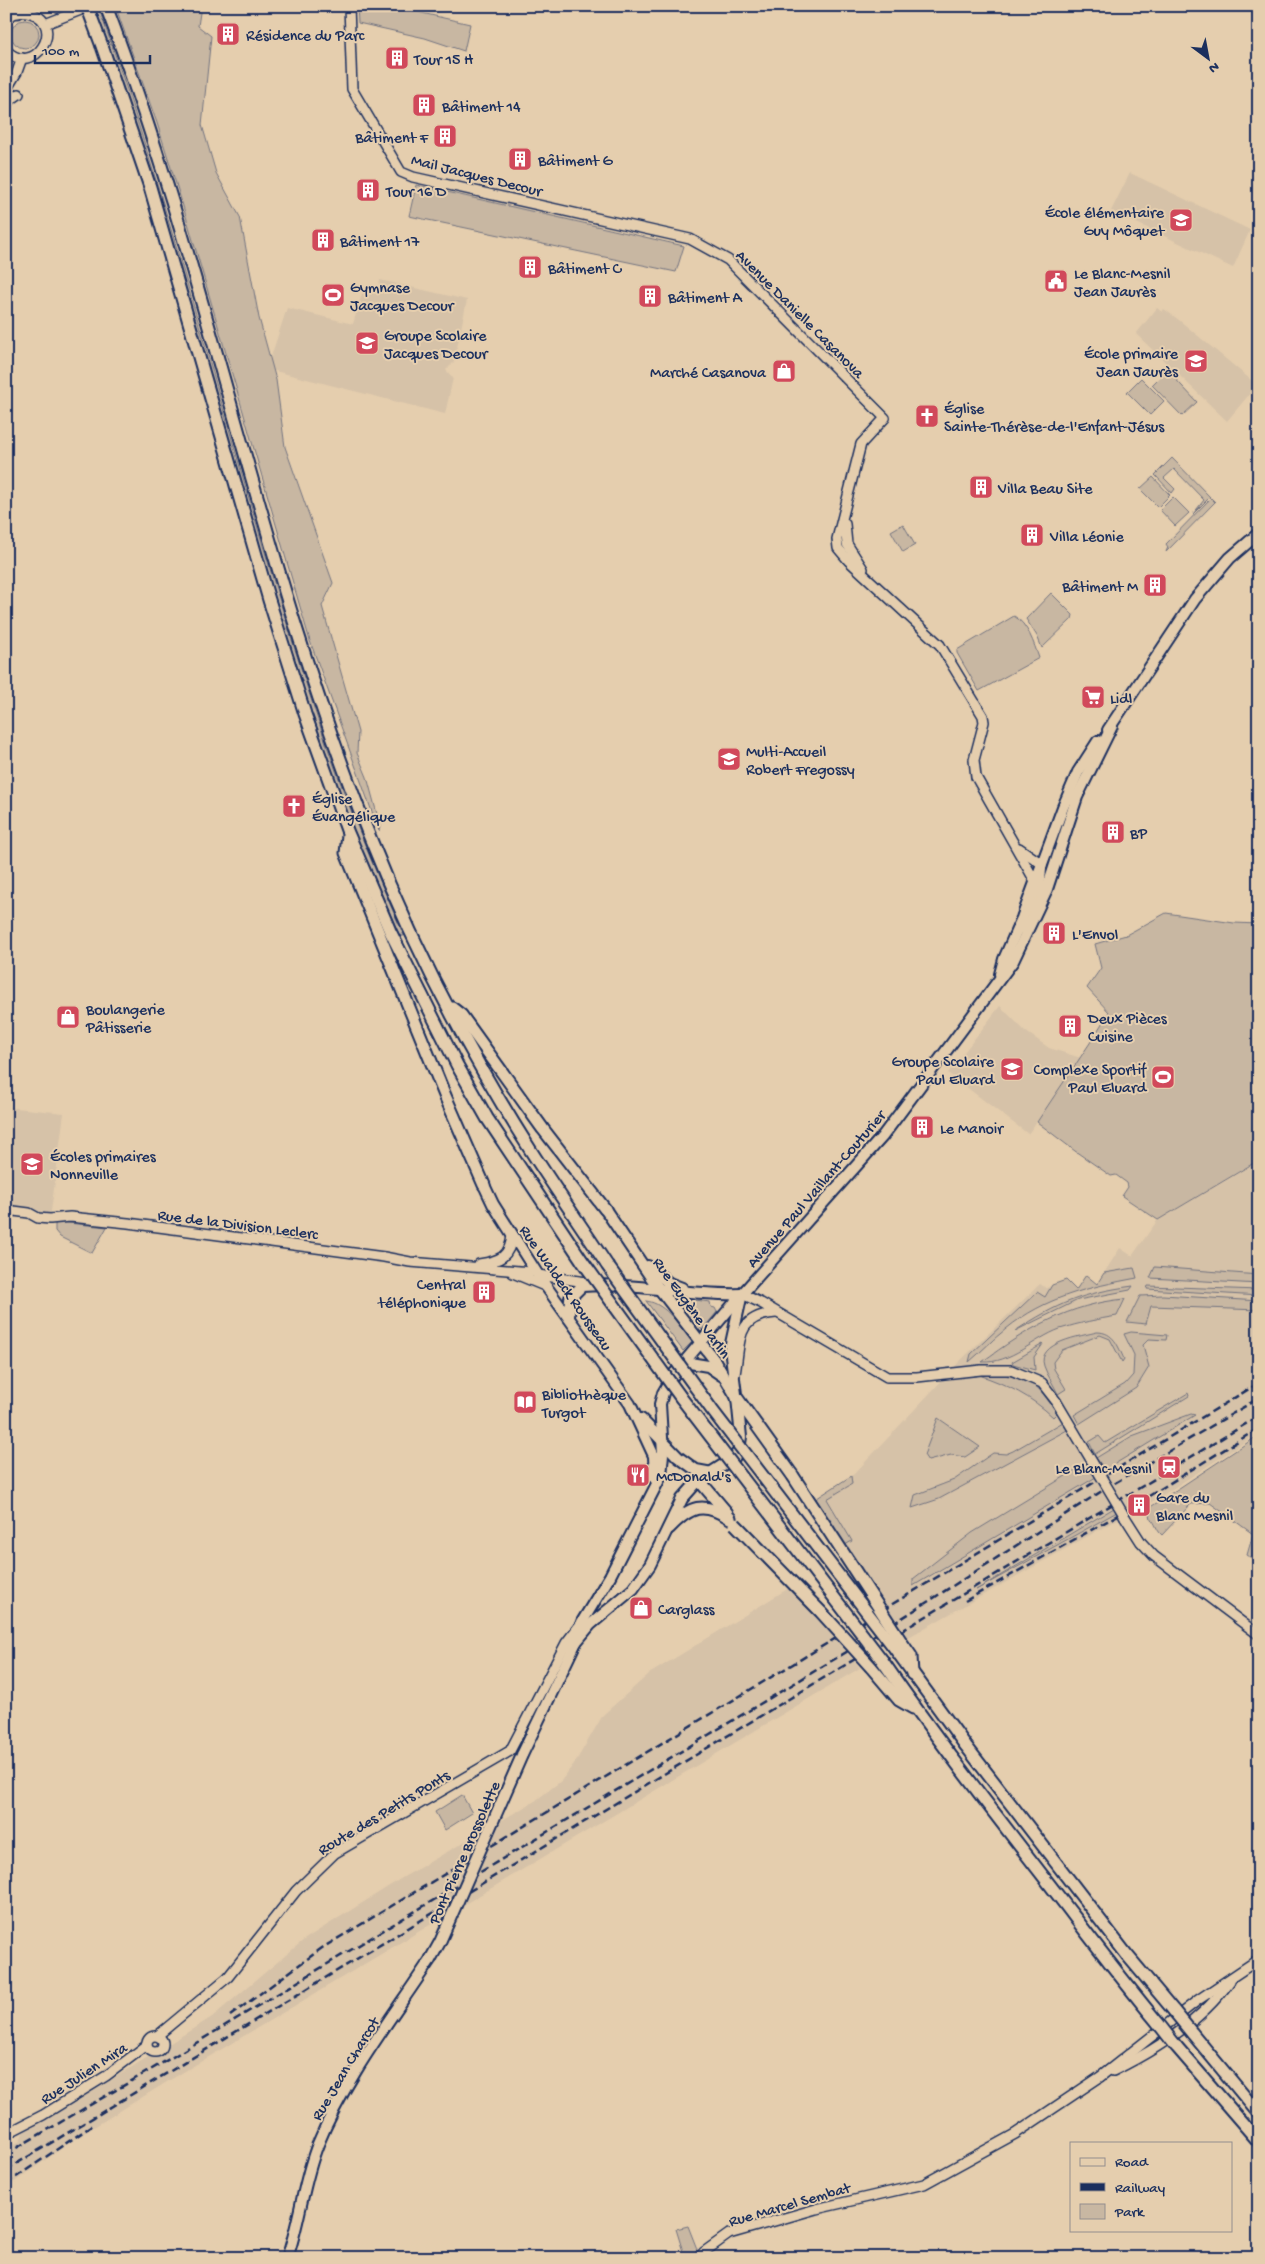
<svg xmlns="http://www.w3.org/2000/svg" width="1265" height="2264" viewBox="0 0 1265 2264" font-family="'Gochi Hand',sans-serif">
	<rect width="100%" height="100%" fill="#e5ceae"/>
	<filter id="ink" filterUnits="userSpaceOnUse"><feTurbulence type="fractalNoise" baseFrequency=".02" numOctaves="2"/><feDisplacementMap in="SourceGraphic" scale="10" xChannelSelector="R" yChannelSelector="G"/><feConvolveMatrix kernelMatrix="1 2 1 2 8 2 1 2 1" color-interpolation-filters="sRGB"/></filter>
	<g filter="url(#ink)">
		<g fill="#d6c2a8">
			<polygon points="1130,173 1250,230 1233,268 1111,211"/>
			<polygon points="380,280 467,300 454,362 446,370 453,378 445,414 267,369 287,308 353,324 363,290 378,289"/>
			<polygon points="1157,308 1162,312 1164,309 1179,320 1257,385 1227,421 1136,334"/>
			<polygon points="1000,1006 1025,1031 1049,1048 1081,1058 1028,1134 948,1073"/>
			<polygon points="6,1107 64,1113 50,1219 6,1210"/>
			<polygon points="1259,1161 1259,1433 1135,1513 1130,1505 1124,1509 1120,1518 907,1638 814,1500 854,1474 962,1359 1040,1284 1046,1288 1066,1280 1076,1290 1086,1275 1097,1284 1120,1248 1132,1256 1157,1221"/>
			<polygon points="789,1588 827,1629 860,1668 170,2080 73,2140 6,2188 6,2149 20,2141 24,2130 87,2095 212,2017 305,1939 402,1878 535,1801 561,1781 576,1761 603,1715 649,1674"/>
		</g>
		<g fill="#c8b7a2" stroke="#727380">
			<polygon points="119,6 201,6 198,26 211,36 202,125 216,173 240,217 259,318 276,380 285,447 333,583 322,606 358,732 357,753 367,777 380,825 379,831 310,641 183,206 157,123 116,8"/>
			<polygon points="357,6 391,6 470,24 464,51 425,38 358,23"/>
			<path d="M99 9C183 241 238 483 317 717 342 792 372 864 404 936H400C379 887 355 838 337 787 245 532 189 265 96 10Z"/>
			<circle cx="25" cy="34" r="14"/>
			<polygon points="416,185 684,246 676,272 409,216"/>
			<polygon points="1167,370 1197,402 1182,416 1152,385"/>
			<polygon points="1141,378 1164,401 1150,415 1127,392"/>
			<polygon points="1172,458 1210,497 1193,514 1204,500 1174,469 1164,478 1175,489 1172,493 1155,475"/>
			<polygon points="1153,477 1170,495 1158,507 1140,489"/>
			<polygon points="1173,497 1189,513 1175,526 1160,510"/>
			<polygon points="1211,498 1215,502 1166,552 1168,547 1166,544"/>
			<polygon points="903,524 915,545 903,552 891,531"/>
			<polygon points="1051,593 1073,615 1072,619 1042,648 1037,636 1026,619"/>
			<path d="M1014 616C1028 624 1034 644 1039 658L979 691 957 653V650Z"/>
			<path d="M1166 913 1234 923 1259 924V1160L1158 1220 1122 1196 1128 1187 1127 1183 1116 1175 1111 1176 1075 1151 1037 1122C1061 1085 1087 1050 1109 1012L1087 988 1101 968 1095 944 1126 935Z"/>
			<polygon points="58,1222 107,1227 92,1253 60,1237 55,1231 55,1224"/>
			<polygon points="1155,1267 1259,1275 1259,1284 1150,1278"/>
			<path d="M1134 1268 1137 1278C1089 1287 1045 1297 1006 1329 993 1339 982 1351 969 1362L971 1354 1037 1292 1045 1297 1052 1285 1066 1280 1076 1290 1086 1275 1097 1284 1104 1273Z"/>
			<path d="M1133 1286 1130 1290 1078 1300 1015 1331C1058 1303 1082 1293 1133 1286Z"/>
			<polygon points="1148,1286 1259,1290 1259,1296 1147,1289"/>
			<polygon points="1163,1295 1259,1301 1259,1310 1151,1306 1146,1324 1127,1322 1140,1296"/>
			<polygon points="680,1298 710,1302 711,1307 715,1308 717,1312 702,1330 680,1302 683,1301"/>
			<path d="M1125 1299 1117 1316C1098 1319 1079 1323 1060 1329 1035 1338 1010 1364 982 1362 1026 1329 1070 1304 1125 1299Z"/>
			<path d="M646 1301C666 1303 681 1328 692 1342L683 1351Z"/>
			<path d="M1097 1332C1114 1332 1118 1346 1124 1359L1122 1362 1110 1339 1100 1335 1062 1350 1053 1362 1054 1369 1066 1389 1058 1394C1054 1385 1047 1375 1044 1366 1036 1342 1082 1336 1097 1332Z"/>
			<polygon points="1131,1332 1167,1335 1166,1340 1149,1339 1143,1345 1149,1367 1136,1388 1079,1424 1074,1415 1125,1384 1133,1375 1134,1355 1124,1334"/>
			<polygon points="1043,1344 1034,1357 1035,1370 1013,1364 1012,1362"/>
			<path d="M997 1374C1035 1380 1035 1382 1057 1413L1053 1417C1032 1397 1006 1384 979 1375Z"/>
			<polygon points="1188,1393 1189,1396 1095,1454 1089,1442 1099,1436 1105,1443"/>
			<polygon points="1191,1414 1195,1415 1105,1470 1096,1458 1132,1436"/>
			<polygon points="938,1418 980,1447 965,1457 951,1455 928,1461 924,1455"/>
			<polygon points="1063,1422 1069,1429 939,1499 912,1508 915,1495 954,1480 993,1453 1006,1454 1013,1451"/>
			<path d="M1259 1435V1563L1247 1555 1253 1534 1210 1503 1191 1504 1162 1535C1156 1530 1156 1523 1151 1519L1149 1508Z"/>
			<polygon points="1087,1463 1096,1477 913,1586 913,1579 972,1533"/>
			<polygon points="851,1476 852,1484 827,1499 852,1541 845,1545 814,1500"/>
			<polygon points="1114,1508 1117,1512 976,1590"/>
			<polygon points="462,1795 472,1813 445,1830 435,1812"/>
			<polygon points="688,2226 697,2249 690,2258 685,2258 676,2229"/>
		</g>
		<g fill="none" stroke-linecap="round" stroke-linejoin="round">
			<g stroke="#1b2f5e" stroke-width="12">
				<g id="secondary">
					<polyline points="349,6 352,89 401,172 413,177 690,239 728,260 885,418 861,444 837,539 838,548 849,561 940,645 983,716 984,722 974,760 976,777 1035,881"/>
					<path d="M6 19C13 13 22 10 31 13 67 25 34 79 6 50"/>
					<polyline points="45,24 91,6"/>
					<polyline points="6,90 17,72 22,58"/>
					<polyline points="6,103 19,94"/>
					<polyline points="845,524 847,544 863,569"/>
					<polyline points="1019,848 1042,864 1040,885 1023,930"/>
					<polyline points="6,1210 29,1213 38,1218 50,1219 70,1217 128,1223 384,1257 410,1262 531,1272"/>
					<path d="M479 1264C500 1261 510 1257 512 1235"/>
					<polyline points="513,1273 547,1287"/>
					<polyline points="538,1275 593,1283"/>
					<polyline points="742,1294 761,1303 887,1377 917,1377 981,1370 1011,1370 1042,1383 1056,1401"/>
					<path d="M735 1374C741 1341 735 1316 776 1313"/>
					<polyline points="1125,1517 1141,1542 1154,1556 1259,1635"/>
					<circle cx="155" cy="2044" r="8"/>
					<polyline points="157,2036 228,1977 296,1891 335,1853 510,1751 566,1643 579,1626"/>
					<path d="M1113 2071C1156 2050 1202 2021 1230 1981"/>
					<polyline points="6,2134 43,2115 106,2076 147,2045"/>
					<polyline points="699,2258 704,2252 729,2234 816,2209 924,2184 1015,2134 1100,2077 1198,2000 1259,1959"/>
				</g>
			</g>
			<g stroke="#1b2f5e" stroke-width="14">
				<g id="primary">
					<polyline points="1108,730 1195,599 1230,558 1259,533"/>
					<polyline points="1000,974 1004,959 1022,918 1063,807 1078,772 1098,741"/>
					<polyline points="484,1185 493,1204 538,1275 630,1404 654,1456 655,1479"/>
					<polyline points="648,1266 669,1283 682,1288"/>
					<path d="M569 1317 570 1298 582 1286C635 1282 688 1296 742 1294"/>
					<polyline points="674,1374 742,1294 882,1137 1013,961 1047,889 1077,797 1112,726"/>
					<polyline points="736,1394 730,1348 741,1298"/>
					<polyline points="641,1419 678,1457 696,1470 712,1473"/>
					<polyline points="576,1642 590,1625 633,1589 650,1565 682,1499 699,1480 734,1458 739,1450 741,1437 737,1398 715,1361 654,1282 605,1209"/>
					<polyline points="522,1755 576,1642 582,1622 610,1576 661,1476 663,1454 660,1404 663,1393 674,1374 690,1363 708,1366 721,1375"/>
					<path d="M287 2258C300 2221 303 2181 318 2144 345 2078 391 2019 430 1960"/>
				</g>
			</g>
			<g stroke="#1b2f5e" stroke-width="15">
				<g id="highway">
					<polyline points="18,6 18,12"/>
					<path d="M106 6C209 277 261 566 369 835 412 944 468 1052 531 1151 556 1190 582 1227 607 1265"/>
					<polyline points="102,46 150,187 269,600 305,714 348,833 390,931 457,1065 487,1118 583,1262"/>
					<polyline points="348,835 346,853 446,1098 484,1185"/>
					<polyline points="452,1008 461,1015 543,1129 605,1209"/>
					<polyline points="737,1398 793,1476"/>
					<polyline points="699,1480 727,1513"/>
					<path d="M669 1528C690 1506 703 1501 730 1518"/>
					<polyline points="904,1646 911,1656 912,1674"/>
					<polyline points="896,1650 966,1746 1127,1955 1174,2011"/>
					<path d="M882 1660C933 1734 988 1805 1043 1876 1081 1925 1118 1975 1158 2023"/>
					<polyline points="871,1667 899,1700 913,1708"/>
					<polyline points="1192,2033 1259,2114"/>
					<polyline points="1176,2046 1259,2142"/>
				</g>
			</g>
			<use href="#secondary" stroke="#e5ceae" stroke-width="9"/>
			<use href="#primary" stroke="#e5ceae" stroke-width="10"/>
			<use href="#highway" stroke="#e5ceae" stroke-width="11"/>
			<g stroke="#1b2f5e" stroke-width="2.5" stroke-dasharray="8 4" stroke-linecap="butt">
				<polyline points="1149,1496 1259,1428"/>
				<polyline points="965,1601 1125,1511"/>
				<polyline points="230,2016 322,1948 1259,1383"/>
				<polyline points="6,2154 176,2055 888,1627 1113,1484 1259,1398"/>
				<polyline points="6,2170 1259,1416"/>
				<polyline points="6,2184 93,2125"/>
			</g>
			<g stroke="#1b2f5e" stroke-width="12" stroke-linecap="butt">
				<polyline id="secondary-bridge" points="1056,1401 1125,1517"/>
			</g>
			<g stroke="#1b2f5e" stroke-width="14" stroke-linecap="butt">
				<polyline id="primary-bridge" points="430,1960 440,1942 522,1755"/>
			</g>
			<g stroke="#1b2f5e" stroke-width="15" stroke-linecap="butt">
				<g id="highway-bridge">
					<polyline points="87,6 102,46"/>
					<polyline points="583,1262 682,1399 882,1660"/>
					<polyline points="607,1265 712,1410 896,1650"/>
					<polyline points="793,1476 904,1646"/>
					<polyline points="735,1524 821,1612 871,1667"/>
					<polyline points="1174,2011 1192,2033"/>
					<polyline points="1158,2023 1176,2046"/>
				</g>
			</g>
			<use href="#secondary-bridge" stroke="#e5ceae" stroke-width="9"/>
			<use href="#primary-bridge" stroke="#e5ceae" stroke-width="10"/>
			<use href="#highway-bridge" stroke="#e5ceae" stroke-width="11"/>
		</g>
	</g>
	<defs>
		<g id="building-square" transform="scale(1.25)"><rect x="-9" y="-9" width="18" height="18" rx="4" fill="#d1495b" stroke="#e5ceae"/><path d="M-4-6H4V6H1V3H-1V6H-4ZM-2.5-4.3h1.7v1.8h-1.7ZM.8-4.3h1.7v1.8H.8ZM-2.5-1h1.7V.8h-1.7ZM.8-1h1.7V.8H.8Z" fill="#fff"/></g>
		<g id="school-square" transform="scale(1.25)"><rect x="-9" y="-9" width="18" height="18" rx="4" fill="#d1495b" stroke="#e5ceae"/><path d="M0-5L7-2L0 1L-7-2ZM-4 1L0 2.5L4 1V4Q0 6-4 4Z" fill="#fff"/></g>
		<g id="civic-square" transform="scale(1.25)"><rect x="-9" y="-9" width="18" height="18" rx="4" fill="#d1495b" stroke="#e5ceae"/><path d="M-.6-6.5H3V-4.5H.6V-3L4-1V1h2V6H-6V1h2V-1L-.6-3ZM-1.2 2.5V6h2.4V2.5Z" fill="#fff"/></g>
		<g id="stadium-square" transform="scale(1.25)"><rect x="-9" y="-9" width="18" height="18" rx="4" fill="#d1495b" stroke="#e5ceae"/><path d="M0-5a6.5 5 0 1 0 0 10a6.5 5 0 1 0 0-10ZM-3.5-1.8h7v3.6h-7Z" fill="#fff"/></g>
		<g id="shop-square" transform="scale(1.25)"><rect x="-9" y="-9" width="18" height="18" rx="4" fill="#d1495b" stroke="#e5ceae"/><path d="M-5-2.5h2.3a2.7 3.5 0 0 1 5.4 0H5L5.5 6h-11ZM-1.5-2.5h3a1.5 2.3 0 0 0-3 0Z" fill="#fff"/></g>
		<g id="church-square" transform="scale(1.25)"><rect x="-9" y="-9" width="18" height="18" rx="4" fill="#d1495b" stroke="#e5ceae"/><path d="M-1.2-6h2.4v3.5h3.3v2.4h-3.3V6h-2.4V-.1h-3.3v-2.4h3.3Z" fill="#fff"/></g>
		<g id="supermarket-square" transform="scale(1.25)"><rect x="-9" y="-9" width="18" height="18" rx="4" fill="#d1495b" stroke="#e5ceae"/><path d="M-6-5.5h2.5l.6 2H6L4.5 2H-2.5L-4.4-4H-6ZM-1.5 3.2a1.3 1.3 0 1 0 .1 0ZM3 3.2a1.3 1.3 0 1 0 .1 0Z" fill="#fff"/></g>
		<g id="library-square" transform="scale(1.25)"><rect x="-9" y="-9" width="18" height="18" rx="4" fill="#d1495b" stroke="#e5ceae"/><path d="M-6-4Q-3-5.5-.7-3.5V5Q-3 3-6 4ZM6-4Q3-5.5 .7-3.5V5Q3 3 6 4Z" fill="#fff"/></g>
		<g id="station-square" transform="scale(1.25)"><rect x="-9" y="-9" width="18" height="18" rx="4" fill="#d1495b" stroke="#e5ceae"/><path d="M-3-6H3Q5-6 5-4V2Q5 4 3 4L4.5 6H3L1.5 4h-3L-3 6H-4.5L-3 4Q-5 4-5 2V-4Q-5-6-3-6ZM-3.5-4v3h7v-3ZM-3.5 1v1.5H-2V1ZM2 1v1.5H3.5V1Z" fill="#fff"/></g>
		<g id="restaurant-square" transform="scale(1.25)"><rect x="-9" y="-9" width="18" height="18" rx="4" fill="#d1495b" stroke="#e5ceae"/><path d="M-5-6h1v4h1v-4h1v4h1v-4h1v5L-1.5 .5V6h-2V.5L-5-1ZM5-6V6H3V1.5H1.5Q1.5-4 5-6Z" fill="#fff"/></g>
	</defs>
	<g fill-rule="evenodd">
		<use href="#building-square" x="228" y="34"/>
		<use href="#building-square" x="397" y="58"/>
		<use href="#building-square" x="424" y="105"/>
		<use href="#building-square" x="445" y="136"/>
		<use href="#building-square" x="520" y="159"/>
		<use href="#building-square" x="368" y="190"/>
		<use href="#school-square" x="1181" y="220"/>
		<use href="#building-square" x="323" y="240"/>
		<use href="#building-square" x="530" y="267"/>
		<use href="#civic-square" x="1056" y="281"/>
		<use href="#stadium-square" x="333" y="295"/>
		<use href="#building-square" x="650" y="296"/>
		<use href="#school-square" x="367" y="343"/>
		<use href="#school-square" x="1196" y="361"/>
		<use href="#shop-square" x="784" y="371"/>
		<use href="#church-square" x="927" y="416"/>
		<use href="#building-square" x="981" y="487"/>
		<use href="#building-square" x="1032" y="535"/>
		<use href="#building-square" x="1155" y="585"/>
		<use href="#supermarket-square" x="1093" y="697"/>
		<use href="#school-square" x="729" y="759"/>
		<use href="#church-square" x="294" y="806"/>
		<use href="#building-square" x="1113" y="832"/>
		<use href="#building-square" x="1054" y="933"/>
		<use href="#shop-square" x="68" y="1017"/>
		<use href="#building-square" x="1070" y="1026"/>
		<use href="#school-square" x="1012" y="1069"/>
		<use href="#stadium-square" x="1163" y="1077"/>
		<use href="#building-square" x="922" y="1127"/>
		<use href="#school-square" x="32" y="1164"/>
		<use href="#building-square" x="484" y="1292"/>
		<use href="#library-square" x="525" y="1402"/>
		<use href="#station-square" x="1169" y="1467"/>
		<use href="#restaurant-square" x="638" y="1475"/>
		<use href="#building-square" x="1139" y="1505"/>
		<use href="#shop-square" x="641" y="1608"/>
	</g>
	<g text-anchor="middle" stroke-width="4" stroke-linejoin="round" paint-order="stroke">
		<g font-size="16" fill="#1b2f5e" stroke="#e5ceae" text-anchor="start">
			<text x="246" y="40">Résidence du Parc</text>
			<text x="414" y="64">Tour 15 H</text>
			<text x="442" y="111">Bâtiment 14</text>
			<text x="428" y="142" text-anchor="end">Bâtiment F</text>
			<text x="538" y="165">Bâtiment G</text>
			<text x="386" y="196">Tour 16 D</text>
			<text x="1164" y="217" text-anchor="end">École élémentaire<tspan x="1164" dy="18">Guy Môquet</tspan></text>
			<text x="340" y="246">Bâtiment 17</text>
			<text x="548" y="273">Bâtiment C</text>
			<text x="1074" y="278">Le Blanc-Mesnil<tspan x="1074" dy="18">Jean Jaurès</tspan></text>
			<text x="350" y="292">Gymnase<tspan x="350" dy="18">Jacques Decour</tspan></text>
			<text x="668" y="302">Bâtiment A</text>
			<text x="384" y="340">Groupe Scolaire<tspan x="384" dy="18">Jacques Decour</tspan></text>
			<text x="1178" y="358" text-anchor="end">École primaire<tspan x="1178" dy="18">Jean Jaurès</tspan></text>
			<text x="766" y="377" text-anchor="end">Marché Casanova</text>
			<text x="944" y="413">Église<tspan x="944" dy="18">Sainte-Thérèse-de-l'Enfant-Jésus</tspan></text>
			<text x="998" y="493">Villa Beau Site</text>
			<text x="1050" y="541">Villa Léonie</text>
			<text x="1138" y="591" text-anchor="end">Bâtiment M</text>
			<text x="1110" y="703">Lidl</text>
			<text x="746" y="756">Multi-Accueil<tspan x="746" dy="18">Robert Fregossy</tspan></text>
			<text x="312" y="803">Église<tspan x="312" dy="18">Évangélique</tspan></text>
			<text x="1130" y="838">BP</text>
			<text x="1072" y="939">L'Envol</text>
			<text x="86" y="1014">Boulangerie<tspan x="86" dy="18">Pâtisserie</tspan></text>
			<text x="1088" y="1023">Deux Pièces<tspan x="1088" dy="18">Cuisine</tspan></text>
			<text x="994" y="1066" text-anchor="end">Groupe Scolaire<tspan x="994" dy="18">Paul Eluard</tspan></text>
			<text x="1146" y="1074" text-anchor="end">Complexe Sportif<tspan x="1146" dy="18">Paul Eluard</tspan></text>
			<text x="940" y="1133">Le Manoir</text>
			<text x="50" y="1161">Écoles primaires<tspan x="50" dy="18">Nonneville</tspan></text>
			<text x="466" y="1289" text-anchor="end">Central<tspan x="466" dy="18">téléphonique</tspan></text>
			<text x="542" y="1399">Bibliothèque<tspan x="542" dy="18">Turgot</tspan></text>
			<text x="1152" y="1473" text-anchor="end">Le Blanc-Mesnil</text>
			<text x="656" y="1481">McDonald's</text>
			<text x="1156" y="1502">Gare du<tspan x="1156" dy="18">Blanc Mesnil</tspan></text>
			<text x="658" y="1614">Carglass</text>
		</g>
		<g font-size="16" fill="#1b2f5e" stroke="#e5ceae">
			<text transform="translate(477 174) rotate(14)" y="6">Mail Jacques Decour</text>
			<text transform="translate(801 313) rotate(45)" y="6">Avenue Danielle Casanova</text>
			<text transform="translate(815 1188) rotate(-49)" y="6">Avenue Paul Vaillant-Couturier</text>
			<text transform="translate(238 1223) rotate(7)" y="6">Rue de la Division Leclerc</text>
			<text transform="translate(567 1287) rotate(55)" y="6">Rue Waldeck Rousseau</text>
			<text transform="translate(693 1307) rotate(54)" y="6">Rue Eugène Varlin</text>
			<text transform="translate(383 1811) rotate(-31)" y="6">Route des Petits Ponts</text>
			<text transform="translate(463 1852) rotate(-66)" y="6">Pont Pierre Brossolette</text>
			<text transform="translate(344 2068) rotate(-59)" y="6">Rue Jean Charcot</text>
			<text transform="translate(83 2072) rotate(-33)" y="6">Rue Julien Mira</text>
			<text transform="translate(789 2203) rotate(-16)" y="6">Rue Marcel Sembat</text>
		</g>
	</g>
	<rect width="1265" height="2264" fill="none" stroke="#e5ceae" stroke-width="25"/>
	<rect x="12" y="12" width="1240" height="2239" fill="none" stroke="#1b2f5e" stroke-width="2" filter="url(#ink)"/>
	<rect x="1070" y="2142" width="162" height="90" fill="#e5ceae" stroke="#948e8e"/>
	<rect x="1080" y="2158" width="25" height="8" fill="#e5ceae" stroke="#948e8e"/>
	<text x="1115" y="2166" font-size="15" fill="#1b2f5e">Road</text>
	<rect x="1080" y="2183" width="25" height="8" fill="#1b2f5e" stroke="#948e8e"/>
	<text x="1115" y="2192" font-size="15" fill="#1b2f5e">Railway</text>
	<rect x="1080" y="2204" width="25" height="15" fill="#c8b7a2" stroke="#948e8e"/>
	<text x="1115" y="2216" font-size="15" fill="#1b2f5e">Park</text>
	<g transform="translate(1208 58) rotate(148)" stroke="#e5ceae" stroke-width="4" paint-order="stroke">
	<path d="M0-4L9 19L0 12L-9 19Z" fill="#1b2f5e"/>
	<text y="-8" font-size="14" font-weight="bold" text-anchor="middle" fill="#1b2f5e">N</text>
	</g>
	<path d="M35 55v8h115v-8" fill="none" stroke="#1b2f5e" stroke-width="2.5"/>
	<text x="42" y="55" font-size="15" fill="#1b2f5e" stroke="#e5ceae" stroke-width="4" paint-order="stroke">100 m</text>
</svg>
